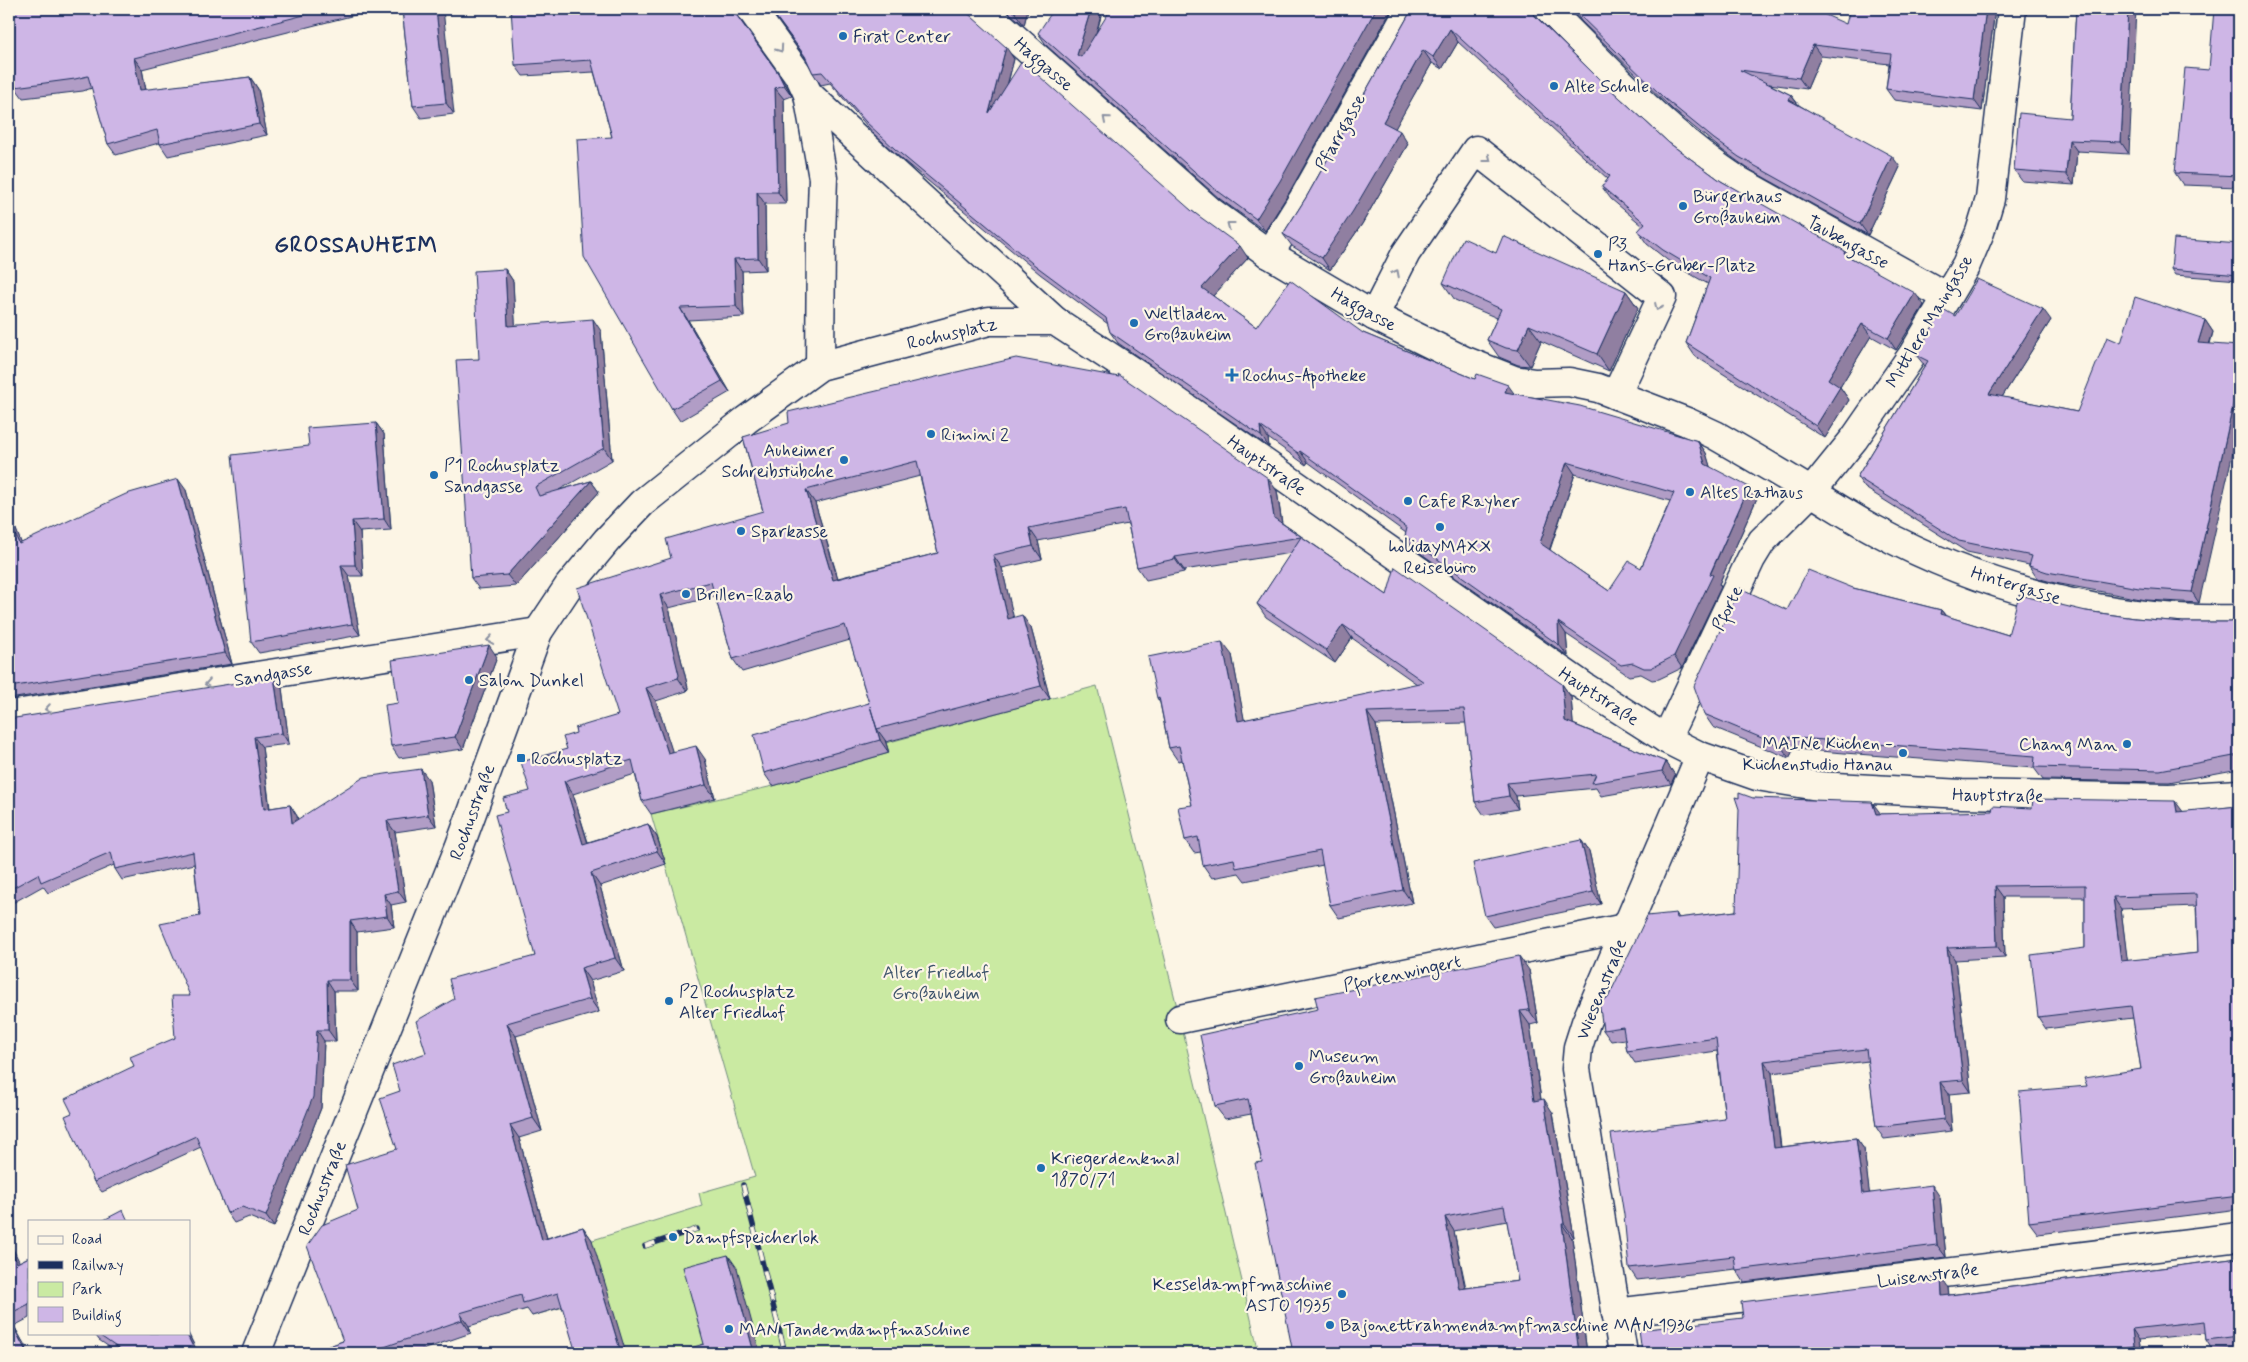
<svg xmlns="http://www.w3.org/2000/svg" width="2248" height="1362" viewBox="0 0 2248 1362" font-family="Mynerve,sans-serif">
	<rect width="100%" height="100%" fill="#fcf5e5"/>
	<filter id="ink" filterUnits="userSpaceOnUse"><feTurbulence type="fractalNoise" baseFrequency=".02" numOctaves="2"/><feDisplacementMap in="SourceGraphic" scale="10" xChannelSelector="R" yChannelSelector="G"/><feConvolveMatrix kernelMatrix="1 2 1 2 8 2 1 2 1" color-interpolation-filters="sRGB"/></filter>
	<g filter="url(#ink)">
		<polygon fill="#caeaa2" stroke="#728c80" points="1097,686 1180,1019 1259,1353 581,1353 567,1306 532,1316 530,1308 505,1315 551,1253 702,1206 699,1193 755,1177 651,814 773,786 889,753 886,743"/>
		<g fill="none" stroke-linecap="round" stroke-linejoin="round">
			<g stroke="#1b2f5e" stroke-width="31">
				<polyline id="pedestrian" points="808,94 1055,321"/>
			</g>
			<g stroke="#1b2f5e" stroke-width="31">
				<g id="minor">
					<polyline points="751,9 800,77 808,94 823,178 821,236 820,366"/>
					<path d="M982 9 1210 211 1269 254 1374 316 1463 360 1514 380 1535 383 1569 382 1598 388 1687 422 1715 435C1748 454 1781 473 1813 493 1833 505 1854 519 1875 530 1984 589 2114 623 2239 619"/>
					<path d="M1547 9C1608 68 1667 135 1739 181L1947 297"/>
					<polyline points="1269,254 1302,201 1410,9"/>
					<polyline points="1374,316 1406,253 1476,150 1662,297 1616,395"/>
					<polyline points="9,715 538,632"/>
					<polyline points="1666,739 1751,559 1762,541 1811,492 1854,439 1913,354 1966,265 1980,232 1990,199 2012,9"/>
					<polyline points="1180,1019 1625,928"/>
					<polyline points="1616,1313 2239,1237"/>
					<polyline points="256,1353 459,848 538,632 568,587 607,540 642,503 746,420 820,366 989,321 1055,321 1156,387 1583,686 1666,739 1700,756 1757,776 1818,786 1962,794 2169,798 2239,794"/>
					<polyline points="1623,1353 1576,1069 1578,1047 1586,1022 1700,756"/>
				</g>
			</g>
			<use href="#pedestrian" stroke="#fcf5e5" stroke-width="28"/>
			<use href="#minor" stroke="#fcf5e5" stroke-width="28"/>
			<g stroke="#1b2f5e" stroke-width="5.5">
				<g id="rail">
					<polyline points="743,1185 785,1353"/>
					<polyline points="645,1246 697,1229"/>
				</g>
			</g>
			<use href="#rail" stroke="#fcf5e5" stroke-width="4" stroke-dasharray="11" stroke-linecap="butt"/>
		</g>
		<g fill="#b19dc6" stroke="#1b2f5e" fill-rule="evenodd">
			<polygon points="9,9 358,9 359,14 142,69 146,90 250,77 258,89 267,135 168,156 160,144 159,143 116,155 108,144 92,88 83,91 23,98 15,87"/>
			<polygon points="402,9 454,114 421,118 413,106"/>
			<path d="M770 9H967V12L1014 59 1008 83 1192 211 1248 258 1213 296 1256 327 1363 333 1475 379 1515 394 1698 441 1706 453 1710 467 1757 498 1719 584 1721 587 1682 668 1659 679 1652 680 1641 674 1629 676 1566 634 1568 656 1413 548 1405 536 1406 533 1308 462 1306 465 1268 438 1269 447 1118 343 1110 332 1108 324 1040 274 904 161 874 134 830 83 821 85 813 73 805 57ZM1575 474 1670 501 1641 568 1609 591 1550 550Z"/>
			<polygon points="1005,9 1028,9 1024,25"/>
			<polygon points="1103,9 1097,32 1289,193 1265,231 1220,199 1047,46 1038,33"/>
			<polygon points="1412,9 1531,9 1533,13 1596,76 1669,143 1721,181 1850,257 1924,305 1896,350 1871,336 1840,387 1849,400 1825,438 1695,356 1686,343 1708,284 1671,263 1647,244 1638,231 1643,226 1611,199 1602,187 1608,179 1458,42 1442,69 1432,63 1395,128 1408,144 1362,224 1330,270 1292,246 1283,234 1307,196"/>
			<polygon points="1573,9 1846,24 1995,9 1982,111 1894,100 1886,89 1889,64 1821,56 1807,89 1769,84 1791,95 1799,105 1900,167 1868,235 1747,168 1722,150 1673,110 1581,21"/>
			<polygon points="2076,9 2129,154 2077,151 2074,185 2022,181 2014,170 2070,118"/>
			<polygon points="2239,9 2239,187 2183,185 2175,173 2209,70"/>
			<polygon points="736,11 738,17 786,85 792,96 784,99 786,204 765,204 766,270 742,271 744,317 688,320 730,392 680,421 672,409 612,137 594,72 523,76 515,65"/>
			<polygon points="2239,244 2239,280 2175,275 2171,269"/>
			<polygon points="1496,253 1626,291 1638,308 1609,371 1541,341 1530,366 1518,365 1499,357 1487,340 1497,318 1455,300 1443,283"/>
			<polygon points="505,269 513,281 515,325 601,331 612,460 559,490 591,481 599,492 516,586 479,589 471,578 479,359"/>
			<polygon points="1955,316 2051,320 2002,397 2077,412 2121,343 2205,320 2213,332 2210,344 2199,603 2146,600 2055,583 2037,578 2029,566 2029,565 1967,552 1865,488 1857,477 1925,366 1916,355"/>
			<polygon points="376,423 384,434 391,530 360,532 363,576 349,576 360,635 259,653 251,642 309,446"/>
			<path d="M743 437 1277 491 1282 523 1387 595 1562 684 1571 697 1573 724 1666 762 1675 775 1671 784 1601 796 1596 788 1516 796 1518 809 1484 815 1475 802 1466 723 1376 725 1412 903 1339 918 1330 905 1323 865 1245 881 1239 873 1212 878 1203 865 1201 852 1194 853 1185 840 1192 805 1182 760 1178 761 1169 748 1160 703 1157 698 1232 655 1244 720 1417 684 1352 638 1335 663 1266 617 1257 604 1291 553 1184 570V572L1146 580 1137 567 1128 524 1038 541 1042 559 1002 568 1013 617 1031 628 1050 699 886 742 885 740 889 753 773 786 764 773 869 703 850 640 742 672 733 659 715 596 669 608 688 688 687 691 656 701 672 752 705 759 715 798 651 814 642 801 635 774 573 794 588 842 648 824 657 837 666 864 600 886 624 971 590 981 599 1012 516 1036 542 1131 519 1138 547 1238 583 1227 592 1240 562 1307 532 1316 527 1309 469 1326 471 1333 413 1353H310L343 1341 358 1210 397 1149 400 1091 426 1053 535 956 507 812 530 791 567 749 576 733 618 715 671 558 763 511ZM920 476 938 553 838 578 815 503Z"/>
			<polygon points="186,490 232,664 9,699 9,519 15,527 21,543"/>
			<polygon points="1853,588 1941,610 1946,616 2008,635 2086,611 2135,618 2183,622 2230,622 2239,619 2239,769 2169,782 2043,780 2034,768 1794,749 1789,758 1713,727 1704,714 1787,610"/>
			<polygon points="497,657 463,749 399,758 391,746 398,703"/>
			<polygon points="282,688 289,744 262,747 270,808 290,805 297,816 298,820 429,780 436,826 395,832 406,902 391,905 394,927 357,932 358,991 334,991 336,1041 324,1041 321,1108 274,1227 249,1217 234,1223 227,1213 201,1147 102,1192 94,1182 72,1113 134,1066 175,1038 190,996 200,916 194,864 122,880 115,869 114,865 48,893 43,886 9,905 9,719"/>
			<path d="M1753 798 1881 814 2183 812 2239 806V1209L2038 1234 2029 1222 2087 1086 2141 1069 2133 1018 2046 1029 2038 1017 2085 948V897H2003L2005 957 1955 960 1971 1092 1949 1094 1952 1131 1884 1139 1876 1127 1868 1061 1772 1073 1781 1147 1856 1138 1864 1149 1869 1193 1940 1197 1946 1257 1744 1282 1736 1269 1637 1280 1629 1268 1725 1119 1717 1051 1635 1063 1627 1051 1625 1039 1611 1041 1603 1030 1608 998 1676 913 1679 918 1736 911ZM2196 906 2198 953 2127 961 2121 909Z"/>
			<polygon points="1581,840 1589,851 1601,904 1493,927 1485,916"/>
			<path d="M1529 970 1538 1023 1530 1025 1541 1099 1553 1113 1574 1237 1572 1238 1587 1353H1293L1262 1162 1251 1114 1225 1119 1215 1106ZM1507 1221 1518 1281 1466 1288 1454 1231Z"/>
			<polygon points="9,1241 19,1262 29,1257 29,1318 14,1326 29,1353 9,1353"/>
			<polygon points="2239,1258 2239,1348 2213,1351 2206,1340 2205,1333 2139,1340 2141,1353 1642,1353 1743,1318 1948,1288 1949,1295"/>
			<polygon points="94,1333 188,1333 198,1353 118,1353 99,1340"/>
		</g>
		<g fill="#907fa1" stroke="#1b2f5e">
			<polygon points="355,9 358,9 359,14"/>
			<polygon points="436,9 443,9 454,114 446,103"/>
			<polygon points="732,9 736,9 736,11 738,18"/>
			<polygon points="1017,9 1028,9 1024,25 1015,13"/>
			<polygon points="1091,9 1103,9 1086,67 1077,55"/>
			<polygon points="1376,9 1392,9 1289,193 1265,231 1256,219"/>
			<polygon points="1986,9 1995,9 1982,111 1974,100"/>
			<polygon points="2128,9 2136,9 2129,154 2121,142"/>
			<polygon points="1450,29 1458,42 1442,69 1433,57"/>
			<polygon points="1813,45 1821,56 1807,89 1799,78"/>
			<polygon points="1006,47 1014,59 997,124 989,113"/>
			<polygon points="1423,50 1432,63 1392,134 1383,122"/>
			<polygon points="134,58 142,69 148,102 140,90"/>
			<polygon points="778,73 786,85 792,96 784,85"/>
			<polygon points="250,77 258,89 267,135 259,124"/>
			<polygon points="775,88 784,99 786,204 778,192"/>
			<polygon points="1791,95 1799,106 1789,100"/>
			<polygon points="1400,131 1408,144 1362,224 1330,270 1322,258"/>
			<polygon points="2069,140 2077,151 2074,185 2066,174"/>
			<polygon points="1892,156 1900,167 1868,235 1860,224"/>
			<polygon points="757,192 765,204 766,270 758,258"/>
			<polygon points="1240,246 1248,258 1210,299 1202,288"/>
			<polygon points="1845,251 1854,263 1844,254"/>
			<polygon points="734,259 742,271 744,317 736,306"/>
			<polygon points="505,269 513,281 516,337 508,326"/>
			<polygon points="1626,291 1638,308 1609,371 1597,354"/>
			<polygon points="1915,293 1924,305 1896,350 1888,338"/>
			<polygon points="680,308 688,320 730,392 722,381"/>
			<polygon points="2043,309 2051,320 1997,405 1989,394"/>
			<polygon points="593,319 601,331 612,460 604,448"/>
			<polygon points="2205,320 2213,332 2206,354 2198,343"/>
			<polygon points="1862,324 1871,336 1837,392 1828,379"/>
			<polygon points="1529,325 1541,341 1530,366 1518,350"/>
			<polygon points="2239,378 2239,425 2199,603 2192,592"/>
			<polygon points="1508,385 1516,396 1505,392"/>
			<polygon points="1840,387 1849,400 1825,438 1816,426"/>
			<polygon points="376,423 384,434 391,530 384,519"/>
			<polygon points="1260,426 1268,438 1269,447 1261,436"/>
			<polygon points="1698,441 1706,453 1713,476 1705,464"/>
			<polygon points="1300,451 1308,462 1306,465 1298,453"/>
			<polygon points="1567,462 1575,474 1548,554 1540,543"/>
			<polygon points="1268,478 1277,491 1283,531 1274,518"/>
			<polygon points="178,479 186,490 232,664 225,653"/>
			<polygon points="591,481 599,492 516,586 507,575"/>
			<polygon points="1749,487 1757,498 1719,584 1721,587 1682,668 1674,656"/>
			<polygon points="806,490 815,503 842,593 833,580"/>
			<polygon points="9,519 15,527 26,555 19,544"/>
			<polygon points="352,521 360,532 363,576 355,565"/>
			<polygon points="1029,528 1038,541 1042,559 1033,546"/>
			<polygon points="993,555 1002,568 1017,632 1008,619"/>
			<polygon points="1175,557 1184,570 1184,572 1175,559"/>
			<polygon points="341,565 349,576 360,635 352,624"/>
			<polygon points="660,595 669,608 688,688 687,691 678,678"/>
			<polygon points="1941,610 1950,622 1940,614"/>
			<polygon points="1022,615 1031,628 1050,699 1041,686"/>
			<polygon points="1558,622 1566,634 1568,656 1559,645"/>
			<polygon points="1343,625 1352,638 1335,663 1326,650"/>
			<polygon points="1222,642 1232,655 1247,734 1238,721"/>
			<polygon points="489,645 497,657 463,749 455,737"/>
			<polygon points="274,677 282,688 289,744 282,733"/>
			<polygon points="1562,684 1571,697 1574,734 1565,721"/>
			<polygon points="646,688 656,701 677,766 668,753"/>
			<polygon points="870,706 877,729 885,740 889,753 880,740"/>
			<polygon points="1367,712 1376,725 1412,903 1403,890"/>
			<polygon points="254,737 262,747 271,820 264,809"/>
			<polygon points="1785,737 1794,749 1789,758 1781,746"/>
			<polygon points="696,746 705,759 715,798 706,785"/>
			<polygon points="1666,762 1675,775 1671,784 1662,771"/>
			<polygon points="421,769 429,780 436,826 428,815"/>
			<polygon points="564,781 573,794 592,857 583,844"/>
			<polygon points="1507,783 1516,796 1518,809 1509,796"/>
			<polygon points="2175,801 2184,813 2177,812"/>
			<polygon points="1872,802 1881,814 1876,814"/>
			<polygon points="290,805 297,816 299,834 292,823"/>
			<polygon points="387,821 395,832 406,902 398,891"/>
			<polygon points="648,824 657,837 666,864 657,851"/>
			<polygon points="1581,840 1589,851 1601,904 1593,892"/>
			<polygon points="591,873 600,886 624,971 615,958"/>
			<polygon points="1995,886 2003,897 2005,957 1997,946"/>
			<polygon points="384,894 391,905 394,927 387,916"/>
			<polygon points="2113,897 2121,909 2129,973 2121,961"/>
			<polygon points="350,921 357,932 358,991 350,980"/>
			<polygon points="1947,948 1955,960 1971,1092 1963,1080"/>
			<polygon points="1519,956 1529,970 1538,1023 1529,1010"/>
			<polygon points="581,968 590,981 599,1012 590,999"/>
			<polygon points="327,980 334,991 336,1041 328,1030"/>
			<polygon points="1520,1011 1530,1025 1543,1114 1534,1101"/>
			<polygon points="507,1023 516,1036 542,1131 533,1118"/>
			<polygon points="317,1030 324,1041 321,1108 274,1227 266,1216"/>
			<polygon points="1764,1061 1772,1073 1782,1160 1774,1148"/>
			<polygon points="1940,1082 1949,1094 1952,1131 1944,1119"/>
			<polygon points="1544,1099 1553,1113 1574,1237 1564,1224"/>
			<polygon points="510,1125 519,1138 551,1253 542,1240"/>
			<polygon points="1856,1138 1864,1149 1871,1206 1863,1194"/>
			<polygon points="1932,1185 1940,1197 1946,1257 1937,1245"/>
			<polygon points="1445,1217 1454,1231 1468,1303 1459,1289"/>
			<polygon points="1562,1224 1572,1238 1587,1353 1579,1353"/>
			<polygon points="583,1227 592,1240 626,1353 621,1353"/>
			<polygon points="9,1241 25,1273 17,1263 9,1245"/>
			<polygon points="728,1255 737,1268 760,1353 754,1353"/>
			<polygon points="1941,1277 1948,1288 1950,1307 1942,1296"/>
			<polygon points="460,1313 469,1326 471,1333 462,1320"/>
			<polygon points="9,1318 14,1326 29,1353 27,1353"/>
			<polygon points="2132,1329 2139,1340 2141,1353 2139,1353 2134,1346"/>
			<polygon points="186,1333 188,1333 198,1353 197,1353 194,1349"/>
		</g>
		<g fill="#ceb6e6" stroke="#1b2f5e" fill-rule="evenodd">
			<polygon points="9,9 328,9 134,58 140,90 250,77 259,124 160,144 157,130 108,144 88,76 75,79 15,87 9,43"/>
			<polygon points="402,9 436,9 446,103 413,106"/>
			<polygon points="511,9 732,9 778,73 784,85 775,88 778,192 757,192 758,258 734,259 736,306 680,308 722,381 672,409 584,257 577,139 612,137 591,60 515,65"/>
			<path d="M770 9H963L1006 47 989 113 1022 61 1192 211 1240 246 1202 288 1256 327 1290 280 1363 333 1475 379 1477 374 1508 385 1505 392 1580 406 1698 441 1705 464 1749 487 1710 574 1713 575 1674 656 1651 668H1644L1633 663 1621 665 1558 622 1559 645 1405 536 1407 528 1300 451 1298 453 1260 426 1261 436 1110 332 1106 318 1032 263 895 149 866 122 822 72 813 73 805 56ZM1567 462 1674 493 1641 568 1629 561 1609 591 1540 543Z"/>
			<polygon points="1010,9 1017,9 1015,13"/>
			<polygon points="1054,9 1091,9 1077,55 1081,57 1111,9 1376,9 1280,181 1256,219 1211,186 1038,33"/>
			<polygon points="1412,9 1528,9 1596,76 1669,143 1721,181 1845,251 1844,254 1915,293 1888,338 1862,324 1828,379 1840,387 1816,426 1686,343 1710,278 1663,250 1638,231 1645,223 1602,187 1610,176 1450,29 1433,57 1423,50 1383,122 1400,131 1353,211 1322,258 1283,234 1307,196"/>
			<polygon points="1573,9 1812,9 1846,24 1850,9 1986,9 1974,100 1886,89 1891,54 1813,45 1799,78 1740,70 1791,95 1789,100 1892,156 1860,224 1739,157 1714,139 1665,99"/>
			<polygon points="2076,9 2128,9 2121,142 2069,140 2066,174 2014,170 2019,113 2070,118"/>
			<polygon points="2214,9 2239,9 2239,176 2175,173 2185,68 2209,70"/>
			<polygon points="1503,236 1626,291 1597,354 1529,325 1518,350 1506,348 1487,340 1501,309 1443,283 1463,238 1496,253"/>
			<polygon points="2174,239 2239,244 2239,275 2171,269"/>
			<polygon points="505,269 508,326 593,319 604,448 535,487 539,496 591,481 507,575 471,578 456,360 479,359 474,271"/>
			<polygon points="1977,279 2043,309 1989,394 2077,412 2107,337 2121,343 2135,297 2205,320 2198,343 2239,346 2239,378 2192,592 2139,588 2047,572 2029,566 2032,556 1959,541 1857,477 1928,361 1916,355 1943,309 1955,316"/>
			<path d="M1016 358 1119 377 1118 374 1268 478 1274 518 1387 595 1395 567 1562 684 1565 721 1666 762 1662 771 1592 783 1596 774 1507 783 1509 796 1475 802 1464 709 1367 712 1403 890 1330 905 1320 851 1236 868 1234 859 1203 865 1198 837 1185 840 1178 807 1192 805 1179 746 1169 748 1159 697 1157 698 1148 657 1222 642 1238 721 1424 682 1343 625 1326 650 1257 604 1301 537 1175 557V559L1137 567 1125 509 1029 528 1033 546 993 555 1008 619 1022 615 1041 686 877 729 870 706 880 740 764 773 754 735 869 703 845 625 733 659 711 582 660 595 679 675 678 678 646 688 668 753 696 746 706 785 642 801 632 760 564 781 583 844 648 824 657 851 591 873 615 958 581 968 590 999 507 1023 533 1118 510 1125 542 1240 583 1227 621 1353H576L558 1293 523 1303 521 1295 460 1313 462 1320 367 1353H310L343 1341 307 1246 322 1225 358 1210 345 1165 397 1149 380 1098 400 1091 392 1065 426 1053 416 1021 454 999 449 979 535 956 495 815 507 812 503 798 530 791 521 762 567 749 563 737 576 733 575 728 618 715 577 588 671 558 666 539 763 511 743 437 789 423 788 412ZM917 461 938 553 833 580 806 490Z"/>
			<polygon points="376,423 384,519 352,521 355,565 341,565 352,624 251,642 232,455 309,446 307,428"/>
			<polygon points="178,479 225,653 9,687 9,520 19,544 126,494"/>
			<polygon points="1808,570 1853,588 1941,610 1940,614 2008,635 2019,595 2086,611 2135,618 2183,622 2230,622 2239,619 2239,755 2160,770 2034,767 2035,756 1785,737 1781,746 1704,714 1694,686 1740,588 1787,610"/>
			<polygon points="489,645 455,737 391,746 385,705 398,703 392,660"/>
			<polygon points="274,677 282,733 254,737 264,809 290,805 292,823 364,777 421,769 428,815 387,821 398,891 384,894 387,916 350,921 350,980 327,980 328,1030 317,1030 313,1097 266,1216 242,1207 227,1213 196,1136 94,1182 65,1116 72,1113 65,1099 134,1066 130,1057 175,1038 172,996 190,996 160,924 200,916 193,852 115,869 111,852 41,882 38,874 9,890 9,719"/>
			<path d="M1739 793 1753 798 1872 802 1876 814 1992 811 1993 806 2032 808 2033 799 2175 801 2177 812 2239 806V1196L2029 1222 2019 1092 2087 1086 2084 1078 2141 1069 2131 1006 2038 1017 2031 955 2085 948V885L1995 886 1997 946 1947 948 1963 1080 1940 1082 1944 1119 1876 1127 1866 1049 1764 1061 1774 1148 1856 1138 1863 1194 1932 1185 1937 1245 1736 1270 1734 1256 1629 1268 1624 1215 1611 1134 1725 1119 1716 1038 1627 1051 1623 1027 1603 1030 1599 1000 1608 998 1647 916 1676 913 1677 918 1736 911 1739 809 1735 797 1739 798ZM2196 894 2198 953 2121 961 2113 897Z"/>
			<polygon points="1581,840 1593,892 1485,916 1473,863"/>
			<path d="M1519 956 1529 1010 1520 1011 1534 1101 1544 1099 1564 1224H1562L1579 1353H1293L1255 1163 1262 1162 1248 1099 1215 1106 1200 1035 1318 1009 1315 997ZM1504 1206 1518 1281 1459 1289 1445 1217Z"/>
			<polygon points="123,1210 128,1221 102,1221"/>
			<polygon points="9,1245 17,1263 29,1257 29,1304 9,1314"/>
			<polygon points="728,1255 754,1353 673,1353 704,1344 683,1267"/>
			<polygon points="2239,1258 2239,1336 2206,1340 2204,1321 2132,1329 2134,1346 2088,1353 1642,1353 1639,1330 1743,1318 1741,1302 1941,1277 1942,1296"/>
			<polygon points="9,1319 27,1353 9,1353"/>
			<polygon points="96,1333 186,1333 194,1349 187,1353 125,1353"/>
		</g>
		<defs><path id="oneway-chevron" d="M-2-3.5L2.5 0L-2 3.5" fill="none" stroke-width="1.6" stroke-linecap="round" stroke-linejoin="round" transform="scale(1.25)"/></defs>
		<g stroke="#8c92a2">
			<use href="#oneway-chevron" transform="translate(780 49) rotate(55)"/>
			<use href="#oneway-chevron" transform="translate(1106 119) rotate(-139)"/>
			<use href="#oneway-chevron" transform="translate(1488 159) rotate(38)"/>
			<use href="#oneway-chevron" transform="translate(1230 225) rotate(-143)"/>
			<use href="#oneway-chevron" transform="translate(1396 273) rotate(-63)"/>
			<use href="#oneway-chevron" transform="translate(1658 307) rotate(115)"/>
			<use href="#oneway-chevron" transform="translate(490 640) rotate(171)"/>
			<use href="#oneway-chevron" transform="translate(208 684) rotate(171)"/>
			<use href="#oneway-chevron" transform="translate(48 709) rotate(171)"/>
		</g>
	</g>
	<g fill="#1f6fb2" stroke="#fcf5e5" stroke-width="2">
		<circle cx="843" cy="36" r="5"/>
		<circle cx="1554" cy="86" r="5"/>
		<circle cx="1683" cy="206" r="5"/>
		<circle cx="1598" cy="254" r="5"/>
		<circle cx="1134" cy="323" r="5"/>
		<path d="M1229.5 367.5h5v5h5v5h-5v5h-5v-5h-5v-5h5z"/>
		<circle cx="931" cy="434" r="5"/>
		<circle cx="844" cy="460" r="5"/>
		<circle cx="434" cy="475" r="5"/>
		<circle cx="1690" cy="492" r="5"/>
		<circle cx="1408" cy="501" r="5"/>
		<circle cx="1440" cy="527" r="5"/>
		<circle cx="741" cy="531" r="5"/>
		<circle cx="686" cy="594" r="5"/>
		<circle cx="469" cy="680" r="5"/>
		<circle cx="2127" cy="744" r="5"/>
		<circle cx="1903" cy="753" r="5"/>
		<rect x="516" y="753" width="10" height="10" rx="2.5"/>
		<circle cx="669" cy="1001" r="5"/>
		<circle cx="1299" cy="1066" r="5"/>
		<circle cx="1041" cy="1168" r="5"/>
		<circle cx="673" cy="1237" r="5"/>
		<circle cx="1342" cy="1294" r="5"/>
		<circle cx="1330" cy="1325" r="5"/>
		<circle cx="729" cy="1329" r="5"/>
	</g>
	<g text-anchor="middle" stroke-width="4.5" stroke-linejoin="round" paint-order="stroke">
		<g font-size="18" fill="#1b2f5e" stroke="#fcf5e5" text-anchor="start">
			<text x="853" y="42">Firat Center</text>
			<text x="1564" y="92">Alte Schule</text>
			<text x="1693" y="202">Bürgerhaus<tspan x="1693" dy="21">Großauheim</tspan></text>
			<text x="1608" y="250">P3<tspan x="1608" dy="21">Hans-Gruber-Platz</tspan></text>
			<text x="1144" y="319">Weltladen<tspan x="1144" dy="21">Großauheim</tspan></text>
			<text x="1242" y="381">Rochus-Apotheke</text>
			<text x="941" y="440">Rimini 2</text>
			<text x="834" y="456" text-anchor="end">Auheimer<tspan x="834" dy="21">Schreibstübche</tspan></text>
			<text x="444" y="471">P1 Rochusplatz<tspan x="444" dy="21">Sandgasse</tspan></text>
			<text x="1700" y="498">Altes Rathaus</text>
			<text x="1418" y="507">Cafe Rayher</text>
			<text x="751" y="537">Sparkasse</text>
			<text x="1440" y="552" text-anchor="middle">holidayMAXX<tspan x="1440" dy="21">Reisebüro</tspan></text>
			<text x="696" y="600">Brillen-Raab</text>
			<text x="479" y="686">Salon Dunkel</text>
			<text x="1893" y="749" text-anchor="end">MAINe Küchen -<tspan x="1893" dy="21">Küchenstudio Hanau</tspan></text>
			<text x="2117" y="750" text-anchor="end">Chang Man</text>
			<text x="531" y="764">Rochusplatz</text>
			<text x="679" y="997">P2 Rochusplatz<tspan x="679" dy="21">Alter Friedhof</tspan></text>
			<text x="1309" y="1062">Museum<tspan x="1309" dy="21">Großauheim</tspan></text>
			<text x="1051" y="1164">Kriegerdenkmal<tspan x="1051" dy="21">1870/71</tspan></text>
			<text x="683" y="1243">Dampfspeicherlok</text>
			<text x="1332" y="1290" text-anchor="end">Kesseldampfmaschine<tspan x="1332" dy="21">ASTO 1935</tspan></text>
			<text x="1340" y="1331">Bajonettrahmendampfmaschine MAN 1936</text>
			<text x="739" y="1335">MAN Tandemdampfmaschine</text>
		</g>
		<g font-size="18" fill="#1b2f5e" stroke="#fcf5e5">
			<text transform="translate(1044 64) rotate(41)" y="6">Haggasse</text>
			<text transform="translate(1340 132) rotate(-61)" y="6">Pfarrgasse</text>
			<text transform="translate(1848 242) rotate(29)" y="6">Taubengasse</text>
			<text transform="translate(1364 309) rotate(29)" y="6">Haggasse</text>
			<text transform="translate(1929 321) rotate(-59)" y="6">Mittlere Maingasse</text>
			<text transform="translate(952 333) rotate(-13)" y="6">Rochusplatz</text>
			<text transform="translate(1267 465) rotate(35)" y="6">Hauptstraße</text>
			<text transform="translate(2016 585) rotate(17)" y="6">Hintergasse</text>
			<text transform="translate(1727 608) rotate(-64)" y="6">Pforte</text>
			<text transform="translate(273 674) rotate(-9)" y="6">Sandgasse</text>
			<text transform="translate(1599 696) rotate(33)" y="6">Hauptstraße</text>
			<text transform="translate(1998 795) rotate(1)" y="6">Hauptstraße</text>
			<text transform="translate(472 812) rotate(-70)" y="6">Rochusstraße</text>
			<text transform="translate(1402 973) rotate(-12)" y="6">Pfortenwingert</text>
			<text transform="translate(1601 989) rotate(-68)" y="6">Wiesenstraße</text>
			<text transform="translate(322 1188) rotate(-68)" y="6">Rochusstraße</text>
			<text transform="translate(1928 1275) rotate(-7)" y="6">Luisenstraße</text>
		</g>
		<g font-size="18" fill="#3e546c" stroke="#fcf5e5">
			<text x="936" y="978">Alter Friedhof<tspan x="936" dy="21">Großauheim</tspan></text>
		</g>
		<g font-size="22" font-weight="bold" letter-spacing="1" fill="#1b2f5e" stroke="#fcf5e5">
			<text x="356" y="252">GROSSAUHEIM</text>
		</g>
	</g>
	<rect width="2248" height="1362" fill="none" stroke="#fcf5e5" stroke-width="30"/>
	<rect x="15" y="15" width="2218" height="1332" fill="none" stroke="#1b2f5e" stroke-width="2" filter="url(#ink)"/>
	<rect x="28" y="1220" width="162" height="115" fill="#fcf5e5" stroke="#a2a6af"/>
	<rect x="38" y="1236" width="25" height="8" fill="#fcf5e5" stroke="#a2a6af"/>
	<text x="72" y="1244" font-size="15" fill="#1b2f5e">Road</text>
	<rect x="38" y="1261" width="25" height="8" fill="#1b2f5e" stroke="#a2a6af"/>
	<text x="72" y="1270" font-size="15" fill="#1b2f5e">Railway</text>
	<rect x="38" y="1282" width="25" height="15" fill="#caeaa2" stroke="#a2a6af"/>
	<text x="72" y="1294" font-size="15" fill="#1b2f5e">Park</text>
	<rect x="38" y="1307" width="25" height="15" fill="#ceb6e6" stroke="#a2a6af"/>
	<text x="72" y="1320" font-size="15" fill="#1b2f5e">Building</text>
</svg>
